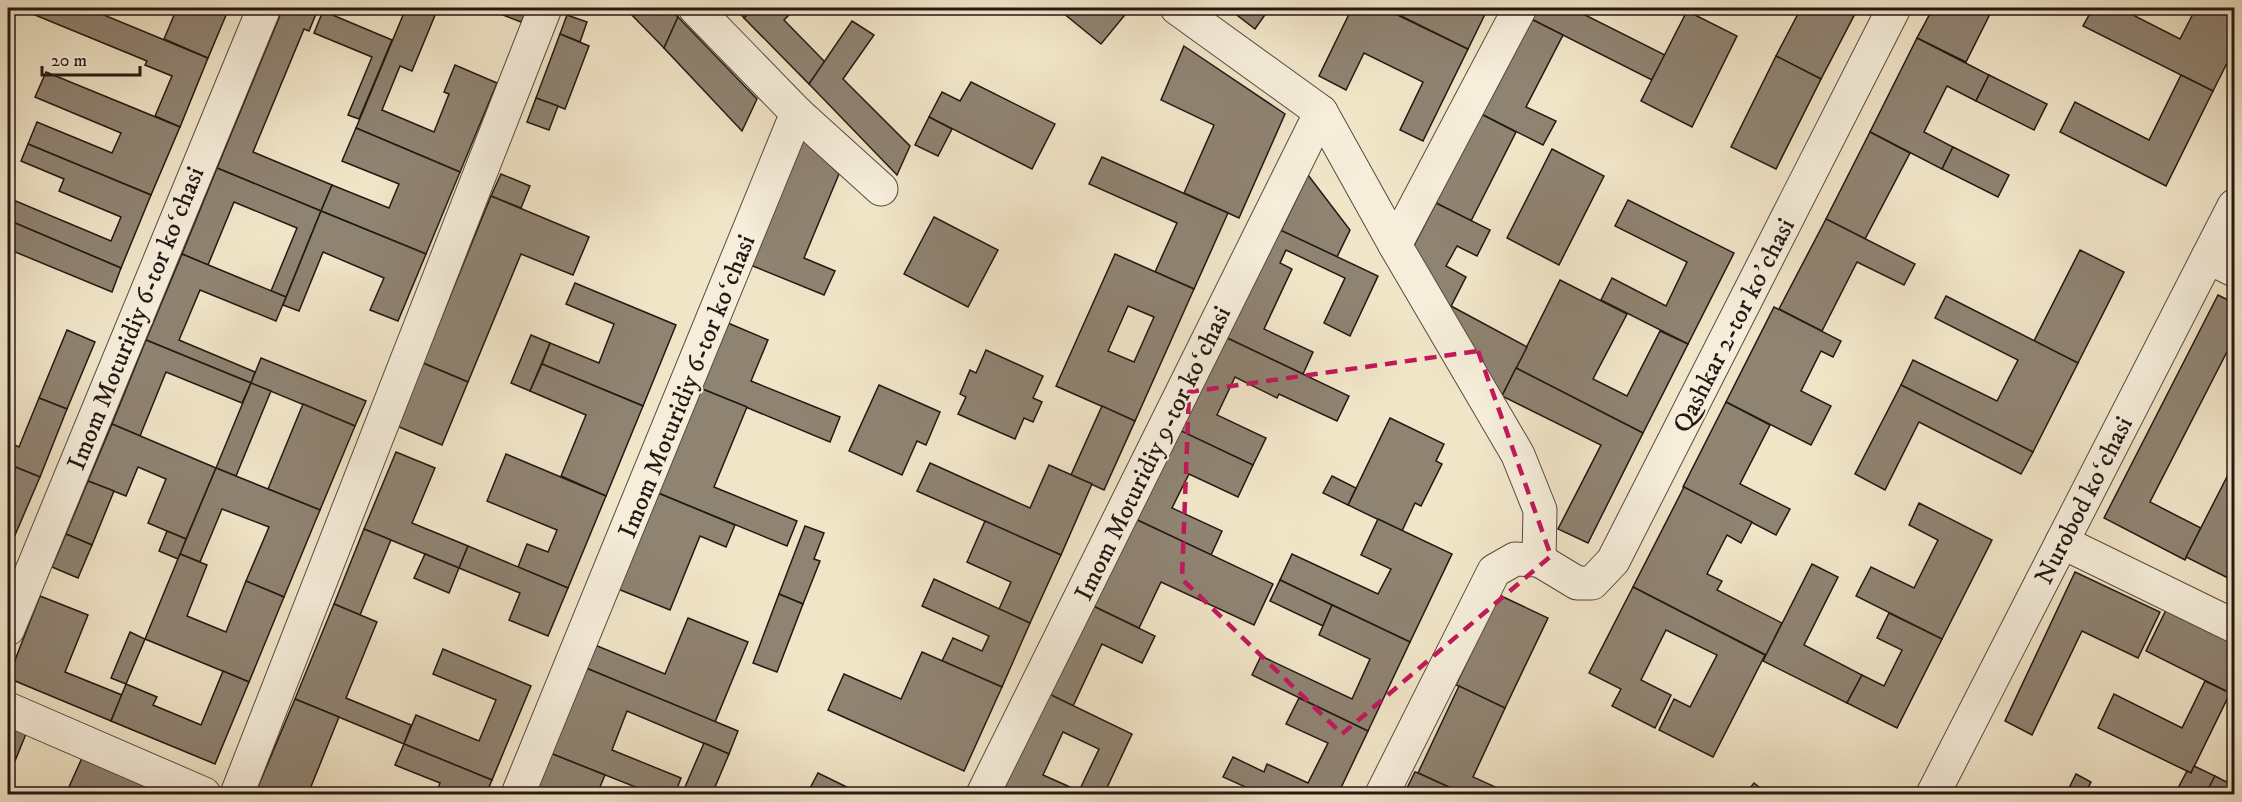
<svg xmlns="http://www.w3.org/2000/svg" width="2242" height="802" viewBox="0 0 2242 802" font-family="'IM FELL DW Pica',serif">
	<rect width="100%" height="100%" fill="#f1e5c8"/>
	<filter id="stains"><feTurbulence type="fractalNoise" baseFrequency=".00333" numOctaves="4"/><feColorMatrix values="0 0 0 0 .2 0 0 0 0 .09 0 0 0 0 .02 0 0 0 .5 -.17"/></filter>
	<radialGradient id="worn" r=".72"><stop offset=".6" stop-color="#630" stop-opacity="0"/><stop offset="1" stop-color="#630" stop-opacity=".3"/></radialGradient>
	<g fill="#8f8372" stroke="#241814" stroke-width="1.5" fill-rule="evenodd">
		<polygon points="8,8 15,8 8,26"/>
		<polygon points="18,8 87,8 208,58 180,127 155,116 172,76 145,65 147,61"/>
		<polygon points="177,8 229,8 208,58 164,39"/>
		<polygon points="283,8 313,8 318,9 309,31 304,29 253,152 332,185 321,211 217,168"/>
		<polygon points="406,8 438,8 412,71 400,66 382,110 434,132 449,94 444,92 455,65 497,83 460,172 356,128"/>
		<polygon points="485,8 528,8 521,22"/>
		<polygon points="625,8 669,8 678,17 664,48"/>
		<polygon points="735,8 755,8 744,18"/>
		<polygon points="755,8 796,8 784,20 825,62 809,84 744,18"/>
		<polygon points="1057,8 1126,8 1129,10 1101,44"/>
		<polygon points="1236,8 1261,8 1267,12 1255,29 1233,12"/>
		<polygon points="1352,8 1383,8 1468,49 1423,141 1400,130 1423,82 1364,53 1346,90 1319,76"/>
		<polygon points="1400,8 1488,8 1468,49 1397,14"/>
		<polygon points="1534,8 1586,8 1583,14 1665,55 1652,80 1529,18"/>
		<polygon points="1795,8 1858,8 1821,79 1776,56 1800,10"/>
		<polygon points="1933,8 1993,8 1966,62 1917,38"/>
		<polygon points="2093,8 2127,8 2125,11 2180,39 2196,8 2234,8 2234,49 2213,91 2083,26"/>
		<polygon points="323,11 392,40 359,119 348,115 372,57 314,33"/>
		<polygon points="1687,11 1737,36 1692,127 1641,101"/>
		<polygon points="567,15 587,22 580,42 560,34"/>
		<polygon points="678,17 757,99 742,131 664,48"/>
		<polygon points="1529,18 1563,35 1526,107 1556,121 1543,145 1481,114"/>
		<polygon points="852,21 874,35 843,79 910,146 897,175 809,84"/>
		<polygon points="560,34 589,46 565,109 536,98"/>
		<polygon points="1917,38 1989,75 1976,101 1947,86 1924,132 1953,147 1942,169 1870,132"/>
		<polygon points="1184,46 1285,114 1239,218 1184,193 1214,125 1161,100"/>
		<polygon points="1776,56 1821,79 1776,169 1731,147"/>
		<polygon points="46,72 180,127 151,195 28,144 37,122 112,153 121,133 35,97"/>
		<polygon points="1989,75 2047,104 2034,130 1976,101"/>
		<polygon points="2181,75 2213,91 2166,186 2060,132 2075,102 2149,140"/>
		<polygon points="971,82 1055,124 1032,169 929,117 942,92 960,101"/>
		<polygon points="536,98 558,106 549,130 527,122"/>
		<polygon points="1481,114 1516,132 1471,221 1436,203"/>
		<polygon points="929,117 952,129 938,156 915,145"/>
		<polygon points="356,128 460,172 426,254 321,211 332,185 389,208 399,184 342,161"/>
		<polygon points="1870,132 1910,153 1865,239 1826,219"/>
		<polygon points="801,136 839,174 804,258 835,271 824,295 748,264"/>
		<polygon points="28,144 151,195 121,268 8,220 8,209 11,199 111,241 121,217 59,191 64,179 21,161"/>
		<polygon points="1953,147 2009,175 1998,197 1942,169"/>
		<polygon points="1552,149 1604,176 1559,265 1507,238"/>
		<polygon points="1102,157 1228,213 1194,289 1155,272 1177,223 1089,184"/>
		<polygon points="217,168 321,211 286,297 271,291 297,228 234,202 208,265 182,254"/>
		<polygon points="501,174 530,186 521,208 491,196"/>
		<polygon points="1308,175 1350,230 1337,257 1281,231"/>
		<polygon points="491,196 589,237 573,275 521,254 468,382 423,363"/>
		<polygon points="1628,200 1734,253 1688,344 1601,300 1612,278 1666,306 1687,262 1615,226"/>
		<polygon points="1436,203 1490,230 1477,256 1457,246 1446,266 1466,277 1446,316 1406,261"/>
		<polygon points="321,211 426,254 398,321 370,310 384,278 323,252 299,311 283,305"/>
		<polygon points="934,217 998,250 968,307 904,274"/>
		<polygon points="1826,219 1915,264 1904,285 1857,262 1822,331 1779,309"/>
		<polygon points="8,220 121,268 112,292 8,249"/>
		<polygon points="1276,228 1378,276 1350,336 1324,323 1345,278 1286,250 1280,263 1292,269 1264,329 1313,352 1303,374 1225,337"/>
		<polygon points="2080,250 2124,272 2078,363 2034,341"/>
		<polygon points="182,254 286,297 276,321 200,290 179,340 255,372 251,383 146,340"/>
		<path d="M1115 254 1194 289 1135 421 1056 386ZM1128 306 1154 317 1134 362 1108 351Z"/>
		<polygon points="1560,280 1627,314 1593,379 1627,396 1660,331 1688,344 1643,433 1516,368"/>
		<polygon points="575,283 676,325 643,406 542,364 550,343 599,363 614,324 566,304"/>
		<polygon points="2218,295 2234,303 2234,338 2150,502 2201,528 2185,560 2104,518"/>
		<polygon points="1946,296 2078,363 2033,452 1901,385 1913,360 1997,401 2018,360 1935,318"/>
		<polygon points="1451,306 1527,347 1502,396 1446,316"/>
		<polygon points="1774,307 1841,341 1833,357 1821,351 1801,391 1831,406 1811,445 1726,402"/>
		<polygon points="728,323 768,340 751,381 840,417 830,442 700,388"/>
		<polygon points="67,330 95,342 67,409 39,398"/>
		<polygon points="531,335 550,343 530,391 511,383"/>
		<polygon points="1225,337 1349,396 1337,421 1279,394 1277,398 1235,377 1217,415 1266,438 1253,465 1180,431"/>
		<polygon points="2234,338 2234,351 2229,349"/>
		<polygon points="146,340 251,383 242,403 166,372 140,436 112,424"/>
		<polygon points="986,350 1043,376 1033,398 1042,402 1033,422 1024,418 1015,439 958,414 966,397 960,394 970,370 976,373"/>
		<polygon points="261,358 366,401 355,426 251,383"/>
		<polygon points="423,363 468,382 442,445 397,426"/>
		<polygon points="542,364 643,406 606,496 561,476 586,415 530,391"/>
		<polygon points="1516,368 1643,433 1588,543 1558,529 1601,445 1502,396"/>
		<polygon points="251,383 271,391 236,476 216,468"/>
		<polygon points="879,385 940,412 926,445 917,441 902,475 849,451"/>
		<polygon points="1901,385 2033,452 2021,474 1919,422 1885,490 1855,474"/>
		<polygon points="700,388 747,407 714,487 797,521 787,546 658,493"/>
		<polygon points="39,398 67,409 40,477 8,464 8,442 19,447"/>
		<polygon points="1726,402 1770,425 1740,484 1790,509 1776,535 1683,487"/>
		<polygon points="303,404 355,426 320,510 268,489"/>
		<polygon points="1102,406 1135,421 1104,490 1071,475"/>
		<polygon points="1390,418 1444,444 1436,461 1442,464 1421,506 1415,503 1402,531 1348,505"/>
		<polygon points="112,424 216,468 186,539 148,523 166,479 138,467 126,496 88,481"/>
		<polygon points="1173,427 1253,465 1238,497 1189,474 1172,508 1222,531 1211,555 1131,517"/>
		<polygon points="396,452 435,468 412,523 468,546 459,568 364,529"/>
		<polygon points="506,454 606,496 568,588 518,567 527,544 548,552 557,530 487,501"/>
		<polygon points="930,463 1030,508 1049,465 1092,484 1061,555 917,491"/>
		<polygon points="2234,463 2234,527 2229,539 2234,542 2234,581 2186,557"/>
		<polygon points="8,464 40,477 9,549 8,549"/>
		<polygon points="216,468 320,510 284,597 246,581 269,527 222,509 200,562 180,554"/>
		<polygon points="1332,476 1356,488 1348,505 1323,493"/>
		<polygon points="88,481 114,491 92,545 66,534"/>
		<polygon points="1684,487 1752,522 1741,543 1727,535 1707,574 1722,581 1717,590 1782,623 1766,655 1633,587"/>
		<polygon points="658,493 735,525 726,547 700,536 670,610 618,589"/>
		<polygon points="1919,503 1992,540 1942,639 1856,596 1871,567 1914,588 1938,540 1909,525"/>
		<polygon points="1131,517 1273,584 1254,625 1161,582 1139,628 1089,604"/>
		<polygon points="1378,519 1452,554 1410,642 1280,580 1292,554 1378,594 1391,569 1361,555"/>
		<polygon points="985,521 1061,555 1030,623 999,609 1011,582 967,562"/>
		<polygon points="805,526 824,533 814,559 820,561 803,604 779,594"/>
		<polygon points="364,529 391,540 360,615 334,604"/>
		<polygon points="167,531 186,539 178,559 159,551"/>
		<polygon points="66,534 92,545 78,578 52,567"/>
		<polygon points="468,546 568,588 548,636 509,620 520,593 459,568"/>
		<polygon points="180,554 207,565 187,616 226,632 246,581 284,597 249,682 145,639"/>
		<polygon points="425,554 459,568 449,593 414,578"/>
		<polygon points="1812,564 1838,577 1804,645 1862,675 1847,703 1763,661"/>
		<polygon points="2075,572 2160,612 2138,658 2082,631 2032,735 2005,721"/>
		<polygon points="934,579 1030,623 1002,687 942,661 953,638 982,651 989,636 922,606"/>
		<polygon points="1280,580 1332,605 1323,626 1270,601"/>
		<polygon points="1633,587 1765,655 1713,757 1659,730 1674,699 1690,707 1717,655 1666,630 1641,680 1671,695 1655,728 1612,706 1621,689 1589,673"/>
		<polygon points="779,594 803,604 777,672 753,663"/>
		<polygon points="1499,595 1548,618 1505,708 1456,685"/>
		<polygon points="40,596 88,615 65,672 122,695 111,721 8,678"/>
		<polygon points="334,604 377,622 346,698 411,725 404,744 295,699"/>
		<polygon points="1089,604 1155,636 1142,663 1102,644 1073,706 1047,693"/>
		<polygon points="1332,605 1410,642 1368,731 1252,675 1261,656 1352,699 1370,659 1319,635"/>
		<polygon points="2167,608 2234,641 2234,689 2232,694 2146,651"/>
		<polygon points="1889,613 1942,639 1897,728 1847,703 1862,675 1884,686 1902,650 1877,638"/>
		<polygon points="688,618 748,642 715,722 586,668 595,645 665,674"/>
		<polygon points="130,632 145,639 126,684 111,678"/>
		<polygon points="443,649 531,686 492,780 404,744 416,715 479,741 496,700 433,674"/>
		<polygon points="922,652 1002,687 964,771 828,710 844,674 901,699"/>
		<polygon points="586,668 738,731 729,754 627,711 612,750 681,778 675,794 653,794 550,753"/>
		<polygon points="223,671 249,682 215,764 111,721 126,684 157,697 153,705 201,725"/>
		<polygon points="2205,681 2230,693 2191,773 2098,728 2114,694 2182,728"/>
		<polygon points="1459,686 1505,708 1473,777 1502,790 1500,794 1464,794 1418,773"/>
		<path d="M1047 693 1132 734 1104 794H1018L1002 787ZM1063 732 1099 749 1079 791 1043 775Z"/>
		<polygon points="1299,698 1368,731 1338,794 1261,794 1223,777 1233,757 1264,772 1267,764 1308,783 1328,743 1286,724"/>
		<polygon points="295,699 339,717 308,794 255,794"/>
		<polygon points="8,726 26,734 8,778"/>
		<polygon points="704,743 729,754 712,794 682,794"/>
		<polygon points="404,744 492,780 486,794 436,794 440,783 395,765"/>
		<polygon points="550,753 605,775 597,794 533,794"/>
		<polygon points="82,758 161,792 160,794 81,794 68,789"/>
		<polygon points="2194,766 2215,776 2206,794 2175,794 2187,771 2191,773"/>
		<polygon points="1415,772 1418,773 1464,794 1404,794"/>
		<polygon points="818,773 861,794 807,794"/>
		<polygon points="2076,774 2091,782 2085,794 2066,794"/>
		<polygon points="2215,776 2234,786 2234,794 2206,793"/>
		<polygon points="1754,783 1768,794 1745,794"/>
	</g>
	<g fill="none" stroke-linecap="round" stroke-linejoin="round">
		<g stroke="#574b41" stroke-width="35">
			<g id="minor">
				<polyline points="1177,8 1321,112 1395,245 1518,455 1540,510 1539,560"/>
				<polyline points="797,113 881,189"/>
				<polyline points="1395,245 1520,8"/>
				<polyline points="2208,257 2234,270"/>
				<polyline points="2062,542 2234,626"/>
				<polyline points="1539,560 1577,583 1592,583 1613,561 1894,8"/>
				<polyline points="8,629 264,8"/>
				<polyline points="8,709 204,794"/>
				<polyline points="237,794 545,8"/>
				<polyline points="518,794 797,113 695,8"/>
				<polyline points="983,794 1321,112"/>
				<polyline points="1382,794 1494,571 1515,559 1539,560"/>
				<polyline points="1933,794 2234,206"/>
			</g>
		</g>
		<use href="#minor" stroke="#f6eedb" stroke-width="33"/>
	</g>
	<path fill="none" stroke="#c2185b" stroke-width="4.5" stroke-dasharray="12 8" stroke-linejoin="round" d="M1478 351 1551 556 1342 734 1182 579 1189 392Z"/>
	<g text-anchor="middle" stroke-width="4.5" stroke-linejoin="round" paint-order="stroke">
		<g font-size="26" fill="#241814" stroke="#f6eedb">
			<text transform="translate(135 318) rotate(-68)" y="9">Imom Moturidiy 6-tor koʻchasi</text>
			<text transform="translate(1733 325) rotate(-63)" y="9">Qashkar 2-tor koʼchasi</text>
			<text transform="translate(686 386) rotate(-68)" y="9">Imom Moturidiy 6-tor koʻchasi</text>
			<text transform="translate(1152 453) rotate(-64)" y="9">Imom Moturidiy 9-tor koʻchasi</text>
			<text transform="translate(2083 500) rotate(-63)" y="9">Nurobod koʻchasi</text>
		</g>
	</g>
	<rect width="2242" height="802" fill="none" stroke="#f1e5c8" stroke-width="30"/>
	<rect x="9" y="9" width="2224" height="784" fill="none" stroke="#241814" stroke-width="3"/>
	<rect x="15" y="15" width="2212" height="772" fill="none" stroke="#241814" stroke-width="1.5"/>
	<path d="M42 66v9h98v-9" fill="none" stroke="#241814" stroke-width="3"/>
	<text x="51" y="66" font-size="18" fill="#241814" stroke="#f6eedb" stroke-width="4.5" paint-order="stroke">20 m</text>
	<rect width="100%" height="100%" filter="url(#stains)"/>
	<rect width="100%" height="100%" fill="url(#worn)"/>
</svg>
